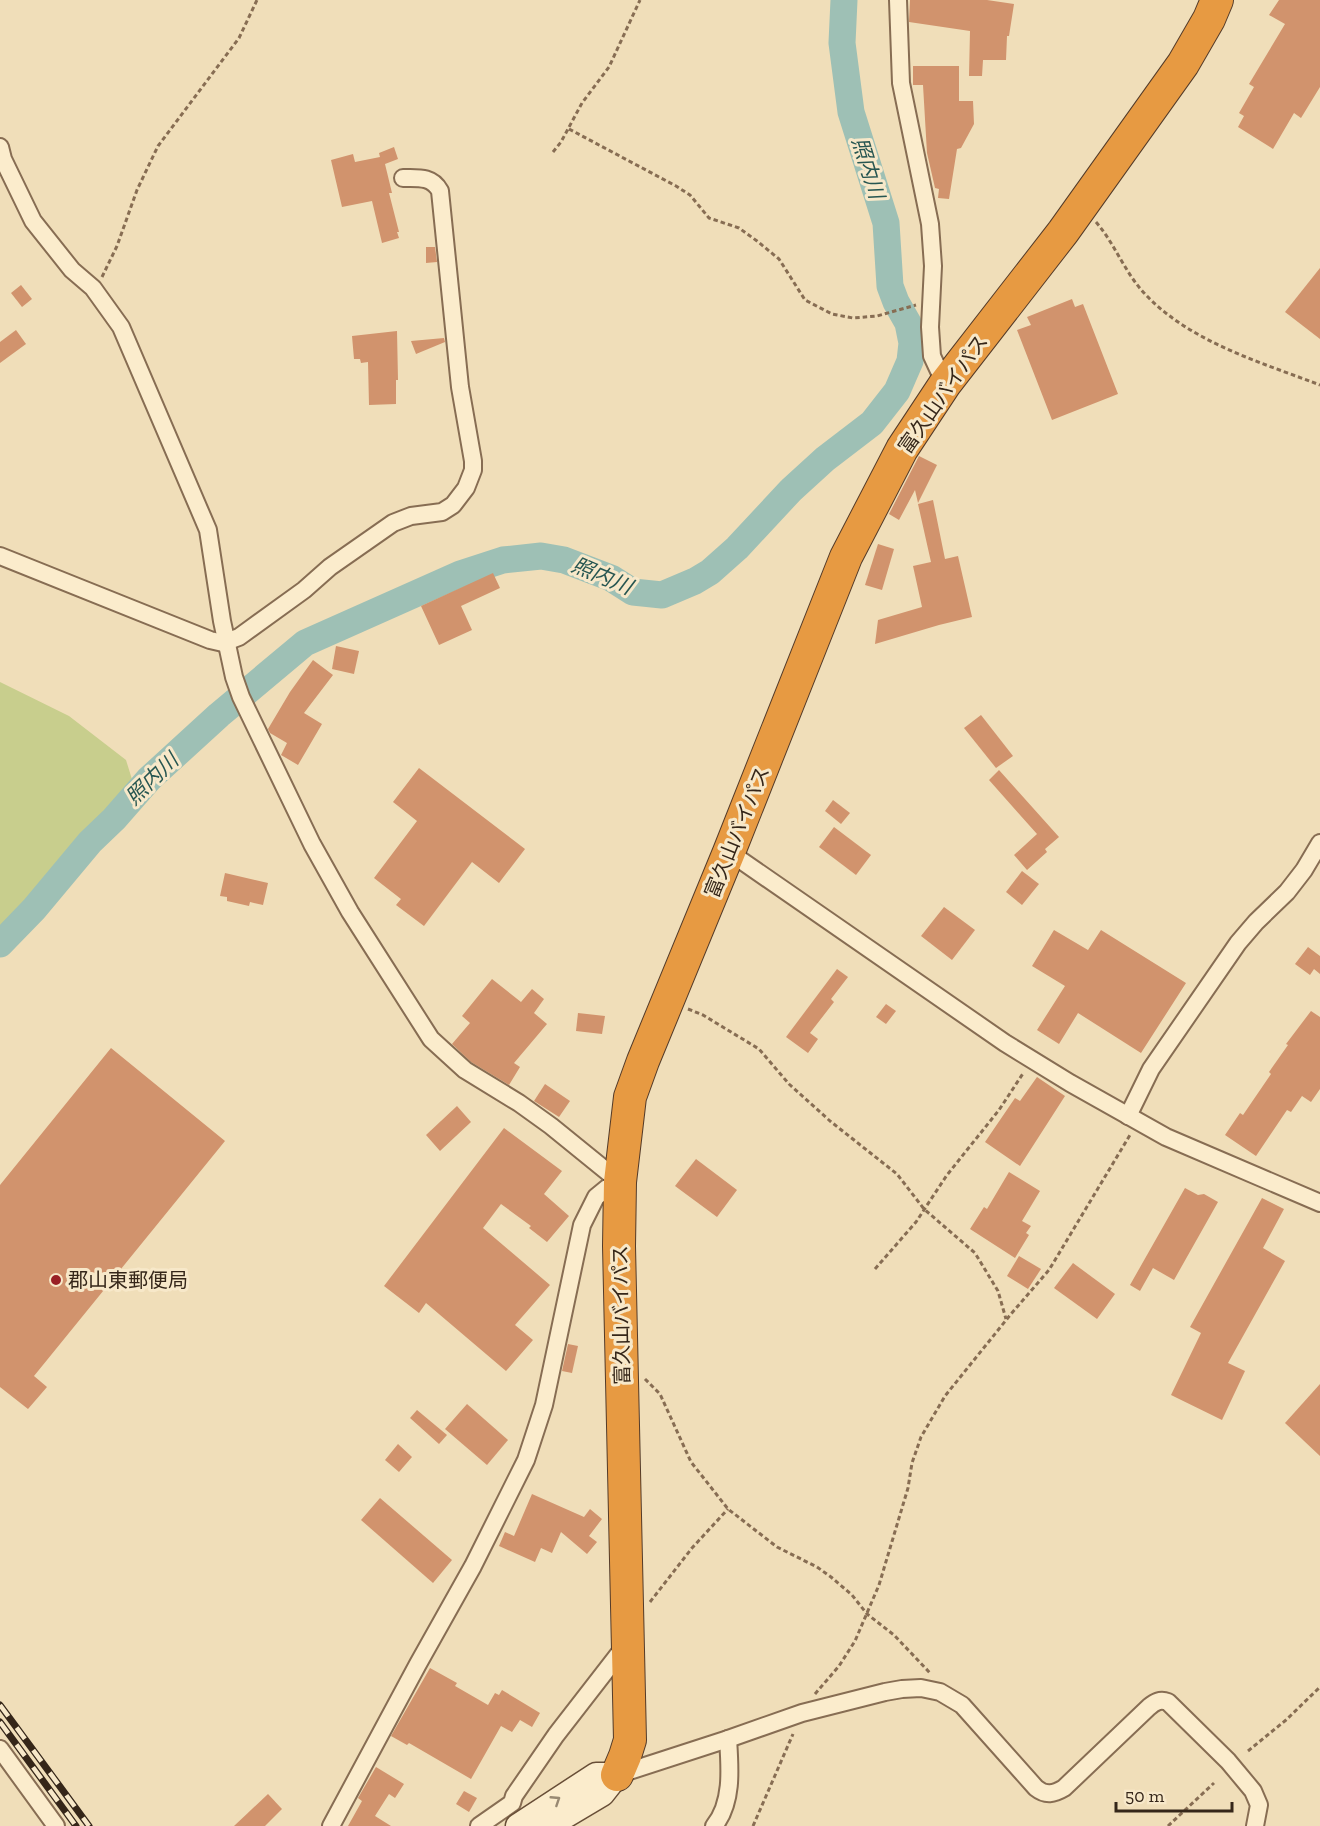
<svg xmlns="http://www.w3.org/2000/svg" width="1320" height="1826" viewBox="0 0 1320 1826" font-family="'Zilla Slab','Noto Sans JP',serif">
	<rect width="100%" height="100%" fill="#f0deb9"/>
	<polygon fill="#c8ce8d" points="0,682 69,716 126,760 135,789 52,871 0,930"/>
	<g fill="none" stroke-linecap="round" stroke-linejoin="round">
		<polyline stroke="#9ec0b5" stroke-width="27" points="0,944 34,909 90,842 114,819 149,779 219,715 305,643 460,574 503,560 541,556 564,560 611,578 633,592 662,595 695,581 710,572 737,548 791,490 825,459 872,423 897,391 910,361 912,343 908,323 896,302 890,286 886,223 851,112 842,43 844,0"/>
	</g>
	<g fill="#d1936d">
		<polygon points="910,0 987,0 1014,4 1009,36 1007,36 1006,60 983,60 982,76 969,76 970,31 909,22"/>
		<polygon points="1279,0 1320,0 1320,87 1301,118 1294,113 1273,149 1238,127 1244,116 1239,113 1254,87 1249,84 1285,24 1269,15"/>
		<polygon points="913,66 959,66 959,101 973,101 974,124 961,148 957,149 949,199 938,198 939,189 935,188 927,153 923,85 913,85"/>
		<polygon points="394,147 398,159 385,164 392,193 389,193 399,232 397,232 399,238 382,243 372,201 342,207 331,160 353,154 355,162 380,157 379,153"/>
		<polygon points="426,247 435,247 437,262 426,263"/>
		<polygon points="1320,268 1320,339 1285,312"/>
		<polygon points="21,285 32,299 22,307 11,293"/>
		<polygon points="1072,299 1075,307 1083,304 1118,394 1052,420 1017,330 1031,325 1027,317"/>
		<polygon points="16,330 26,344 0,363 0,342"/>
		<polygon points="397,331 398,380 396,380 396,404 369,405 368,362 361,363 360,359 354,359 352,336"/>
		<polygon points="444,338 445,342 416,354 411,341"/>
		<polygon points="919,456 937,465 918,503 915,490 899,520 889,514"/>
		<polygon points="933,500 945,559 958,556 972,617 939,625 875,644 878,620 922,607 913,566 931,562 918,504"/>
		<polygon points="878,544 894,549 882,590 865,585"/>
		<polygon points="493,573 500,588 461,606 472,630 439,645 421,606"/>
		<polygon points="336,646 359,651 354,674 332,669"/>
		<polygon points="313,660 333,675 304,713 322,724 298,765 281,755 287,743 270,733 268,729 290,692"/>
		<polygon points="981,715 1013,756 996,768 964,728"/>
		<polygon points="419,768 525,849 499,883 472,862 424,926 396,905 401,899 374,878 417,821 393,802"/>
		<polygon points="999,770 1059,837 1045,849 1047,852 1027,870 1014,855 1037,834 989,780"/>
		<polygon points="833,800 850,813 841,824 825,811"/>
		<polygon points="834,827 871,855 856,875 819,847"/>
		<polygon points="1022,871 1039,884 1022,905 1006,892"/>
		<polygon points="225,873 268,883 263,905 250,902 249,906 227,901 227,897 220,896"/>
		<polygon points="944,907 975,930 952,960 921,936"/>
		<polygon points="1054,930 1088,950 1101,930 1186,983 1141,1053 1078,1013 1059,1044 1037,1030 1065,986 1032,966"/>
		<polygon points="1308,947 1320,956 1320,974 1314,969 1310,975 1295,964"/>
		<polygon points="837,969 848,977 831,999 834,1002 810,1033 818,1039 808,1053 786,1037"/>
		<polygon points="492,979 521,1002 532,989 544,999 534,1013 547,1024 514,1063 520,1067 509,1085 471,1062 452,1044 470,1023 462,1016"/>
		<polygon points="886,1004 896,1011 886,1024 876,1017"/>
		<polygon points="1311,1011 1320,1017 1320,1089 1311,1102 1302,1096 1291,1112 1287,1110 1256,1156 1225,1135 1240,1113 1243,1115 1271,1074 1269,1072 1288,1045 1286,1044"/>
		<polygon points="578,1013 605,1016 602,1034 576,1031"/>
		<polygon points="111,1048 225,1141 34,1376 47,1387 28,1409 0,1387 0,1185"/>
		<polygon points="1037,1077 1065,1096 1020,1166 985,1142 1015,1098 1020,1101"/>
		<polygon points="545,1084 570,1101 559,1117 534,1101"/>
		<polygon points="457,1106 471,1122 440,1151 426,1135"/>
		<polygon points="504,1128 562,1171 544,1194 569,1216 547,1242 529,1228 531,1226 501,1204 483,1228 550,1285 515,1325 533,1340 506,1371 426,1303 419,1313 384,1286"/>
		<polygon points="696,1159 737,1190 717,1217 675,1186"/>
		<polygon points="1009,1172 1040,1191 1022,1221 1031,1226 1026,1233 1029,1235 1015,1258 970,1229 984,1207 987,1209"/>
		<polygon points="1185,1188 1198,1195 1204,1194 1218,1202 1174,1280 1153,1268 1140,1291 1130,1285"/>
		<polygon points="1262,1198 1284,1209 1263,1248 1285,1261 1228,1363 1245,1371 1222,1420 1171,1395 1201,1333 1190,1327"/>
		<polygon points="1019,1256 1041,1269 1028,1289 1007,1276"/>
		<polygon points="1073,1263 1115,1294 1097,1319 1054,1288"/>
		<polygon points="568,1344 578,1346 572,1373 562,1371"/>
		<polygon points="1320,1384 1320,1456 1285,1423"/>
		<polygon points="467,1404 508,1440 487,1465 445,1429"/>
		<polygon points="417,1410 447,1435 439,1444 410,1418"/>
		<polygon points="398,1444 412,1457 399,1472 385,1460"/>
		<polygon points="532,1494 584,1517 590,1509 602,1519 589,1536 597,1542 587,1554 561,1532 552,1553 541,1548 535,1562 499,1546 505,1532 514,1536"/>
		<polygon points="380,1498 452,1560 433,1583 361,1520"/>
		<polygon points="430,1668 457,1683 455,1686 488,1705 495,1693 499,1695 502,1690 540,1713 532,1727 520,1720 512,1732 501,1726 471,1779 409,1743 407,1745 391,1736"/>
		<polygon points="376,1767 404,1784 395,1798 389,1794 375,1816 391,1826 348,1826 362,1801 358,1798"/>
		<polygon points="464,1791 477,1798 469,1812 456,1804"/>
		<polygon points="268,1794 282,1809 265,1826 234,1826"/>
	</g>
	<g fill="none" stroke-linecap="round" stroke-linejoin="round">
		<g stroke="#876d53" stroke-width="20">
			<g id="street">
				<polyline points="898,0 901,83 930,224 933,266 930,327 932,356 945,384"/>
				<polyline points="0,147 3,159 33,221 72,270 93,288 121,327 208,530 222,621 234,677 241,697 312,844 350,912 431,1039 465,1070 519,1103 551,1126 620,1182 607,1188 596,1197 582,1225 544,1405 526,1460 473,1566 418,1664 331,1826"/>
				<path d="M0 556 210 640 223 643 239 637 304 590 330 567 393 523 411 516 442 512 453 505 466 488 473 470V461L460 387 440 191C432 176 418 178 403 178"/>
				<polyline points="729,852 1005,1043 1070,1083 1166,1137 1320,1203"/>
				<polyline points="1128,1116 1151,1069 1238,943 1256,922 1287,892 1304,870 1320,843"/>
				<polyline points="0,1749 56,1826"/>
				<polyline points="617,1775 728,1739"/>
				<polyline points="479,1826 512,1803 514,1796 556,1735 625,1646"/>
				<path d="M714 1826C733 1803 730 1768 728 1739L802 1713 885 1692 902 1689 921 1688 940 1692 962 1705 1036 1788C1046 1796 1054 1794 1064 1788L1149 1707C1155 1702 1160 1699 1168 1702L1228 1761 1253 1791 1259 1805 1255 1826"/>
			</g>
		</g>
		<g stroke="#684e37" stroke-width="27">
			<g id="secondary">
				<polyline points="518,1826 596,1775 617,1775"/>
				<polyline points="548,1826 602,1794 617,1775"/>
			</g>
		</g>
		<g stroke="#543b29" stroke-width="34">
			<polyline id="highway" points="617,1775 625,1756 630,1740 619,1246 620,1182 630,1097 643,1061 729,852 846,557 902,449 945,384 1063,232 1183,64 1209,19 1217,0"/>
		</g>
		<g stroke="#876d53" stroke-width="3" stroke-dasharray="4.5 3" stroke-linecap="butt">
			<polyline points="569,129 676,186 690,195 709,218 739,228 757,241 779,259 805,300 832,314 853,318 877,316 916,305"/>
			<polyline points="553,152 561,142 582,103 609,67 640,0"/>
			<path d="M1096 222C1115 244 1125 273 1145 294 1190 342 1260 362 1320 385"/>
			<polyline points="102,277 117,246 137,190 158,146 239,38 257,0"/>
			<polyline points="688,1009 703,1015 759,1049 789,1084 830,1121 897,1174 924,1209 975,1253 998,1291 1006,1319"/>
			<polyline points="875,1269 916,1222 947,1175 999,1110 1024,1072"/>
			<polyline points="645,1379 660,1394 691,1462 728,1509 777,1547 817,1567 831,1577 852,1595 867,1614 894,1635 931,1674"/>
			<polyline points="650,1602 692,1548 728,1509"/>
			<polyline points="815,1694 839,1666 855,1641 879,1585 908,1488 912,1463 921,1437 945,1396 1011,1314 1049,1270 1130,1135"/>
			<polyline points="1248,1751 1286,1720 1320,1687"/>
			<polyline points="753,1826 793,1734"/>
			<polyline points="1168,1826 1214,1783"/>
		</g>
		<use href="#street" stroke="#fbeccc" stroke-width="16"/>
		<use href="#secondary" stroke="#fbeccc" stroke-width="24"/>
		<use href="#highway" stroke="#e79a42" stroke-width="32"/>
		<g stroke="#352619" stroke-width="7">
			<g id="rail">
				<polyline points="0,1705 89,1826"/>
				<polyline points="0,1722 76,1826"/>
			</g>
		</g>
		<use href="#rail" stroke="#f7e8c9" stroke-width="4.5" stroke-dasharray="14" stroke-linecap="butt"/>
	</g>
	<defs><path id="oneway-chevron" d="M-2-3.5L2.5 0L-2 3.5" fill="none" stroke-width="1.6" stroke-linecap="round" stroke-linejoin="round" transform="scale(1.5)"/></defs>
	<use stroke="#988972" href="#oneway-chevron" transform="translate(556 1800) rotate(-33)"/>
	<circle fill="#992025" stroke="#f7e8c9" stroke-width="2" cx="56" cy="1280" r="6"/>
	<g text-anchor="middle" stroke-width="6" stroke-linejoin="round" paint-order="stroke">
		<g font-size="20" fill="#352619" stroke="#f7e8c9">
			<text transform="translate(943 394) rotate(-55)" y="7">富久山バイパス</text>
			<text transform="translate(737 832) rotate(-68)" y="7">富久山バイパス</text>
			<text transform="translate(621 1315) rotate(-91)" y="7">富久山バイパス</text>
		</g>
		<g font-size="20" fill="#352619" stroke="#f7e8c9" text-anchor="start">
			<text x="68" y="1287">郡山東郵便局</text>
		</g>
		<g font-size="21" font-style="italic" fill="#275651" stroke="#f7e8c9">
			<text transform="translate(868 168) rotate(73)" y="7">照内川</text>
			<text transform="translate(602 576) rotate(23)" y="7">照内川</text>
			<text transform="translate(152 779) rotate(-44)" y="7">照内川</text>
		</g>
	</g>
	<path d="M1116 1802v9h116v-9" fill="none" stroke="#352619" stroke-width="3"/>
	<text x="1125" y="1802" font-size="18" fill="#352619" stroke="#f7e8c9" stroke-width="4.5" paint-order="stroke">50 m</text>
</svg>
